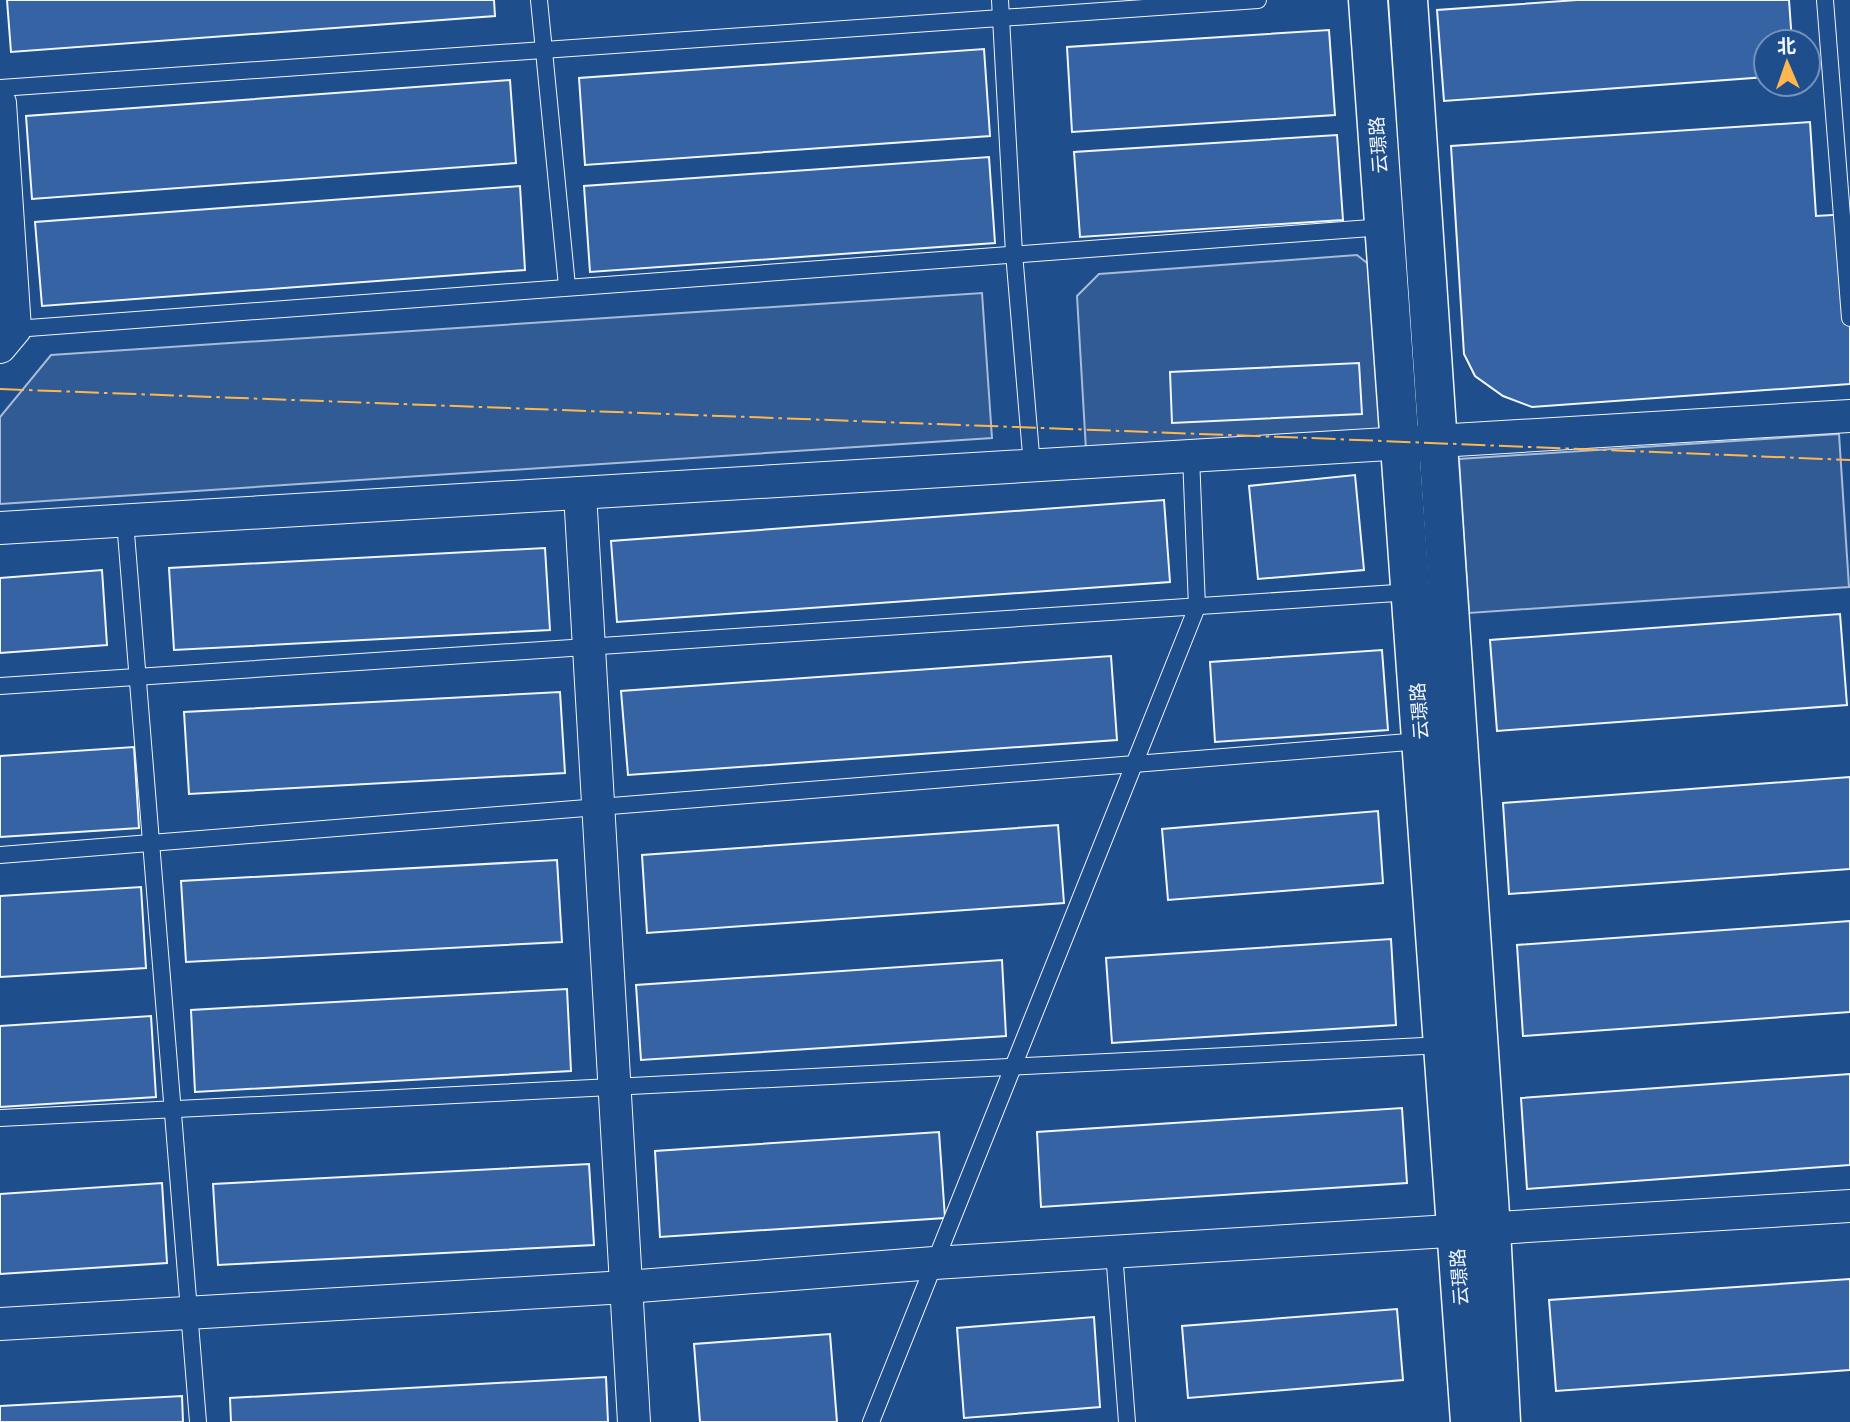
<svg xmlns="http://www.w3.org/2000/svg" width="1850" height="1422" viewBox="0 0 1850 1422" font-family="Lato,'Noto Sans SC',sans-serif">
	<rect width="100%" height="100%" fill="#1f4e8c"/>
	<g fill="#305b95" stroke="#a8bbd7" stroke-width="2">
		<polygon points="1357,255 1376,270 1386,430 1086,450 1077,296 1099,274"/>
		<polygon points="982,293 992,438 0,504 0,417 51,355"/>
		<polygon points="1839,434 1849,587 1469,613 1459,459"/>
	</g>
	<g fill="#3563a3" stroke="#f2f6ff" stroke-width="2">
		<polygon points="7,0 494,0 495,16 11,52"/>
		<polygon points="1577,0 1789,0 1792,42 1766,42 1766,77 1444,101 1437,10"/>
		<polygon points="1329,30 1335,115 1072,132 1067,47"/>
		<polygon points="984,49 990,136 585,165 579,78"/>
		<polygon points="510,80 516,163 32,199 26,116"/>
		<polygon points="1810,122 1816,216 1850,214 1850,384 1532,407 1503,396 1475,376 1464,354 1451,146"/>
		<polygon points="1337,135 1343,220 1080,237 1074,152"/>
		<polygon points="989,157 995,243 590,272 584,186"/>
		<polygon points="520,186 525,270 42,306 35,222"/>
		<polygon points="1359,363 1362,414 1172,423 1170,372"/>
		<polygon points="1355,475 1364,570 1258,579 1249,486"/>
		<polygon points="1164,500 1170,582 617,622 611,541"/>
		<polygon points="545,548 550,630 174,650 169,568"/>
		<polygon points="102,570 107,645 0,653 0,578"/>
		<polygon points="1840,614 1847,705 1497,731 1490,640"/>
		<polygon points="1382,650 1388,730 1215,742 1210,662"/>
		<polygon points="1111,656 1117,740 628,775 621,691"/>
		<polygon points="560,692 565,773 189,794 184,712"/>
		<polygon points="134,747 139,828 0,837 0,756"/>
		<polygon points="1850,777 1850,869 1509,894 1503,803"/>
		<polygon points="1378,811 1383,883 1168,900 1162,829"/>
		<polygon points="1058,825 1064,903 647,933 642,855"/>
		<polygon points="557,860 562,942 186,962 181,881"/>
		<polygon points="141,887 146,968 0,977 0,896"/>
		<polygon points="1850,921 1850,1012 1523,1036 1517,945"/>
		<polygon points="1391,939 1396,1025 1112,1043 1106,958"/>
		<polygon points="1002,960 1006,1036 641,1060 636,985"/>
		<polygon points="567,989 571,1071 195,1092 191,1010"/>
		<polygon points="151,1016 156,1097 0,1107 0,1026"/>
		<polygon points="1850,1074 1850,1165 1527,1189 1521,1098"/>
		<polygon points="1402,1108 1407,1183 1041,1207 1037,1132"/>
		<polygon points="939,1132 945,1218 660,1237 655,1151"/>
		<polygon points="589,1164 594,1245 218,1265 213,1184"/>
		<polygon points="162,1183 167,1263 0,1274 0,1194"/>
		<polygon points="1850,1279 1850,1370 1556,1391 1549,1300"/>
		<polygon points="1397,1309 1403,1380 1188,1398 1182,1326"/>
		<polygon points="1094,1317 1100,1407 964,1418 957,1328"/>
		<polygon points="830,1334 837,1422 700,1422 694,1344"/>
		<polygon points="606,1377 608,1422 231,1422 230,1398"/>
		<polygon points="182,1396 183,1422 0,1422 0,1406"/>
	</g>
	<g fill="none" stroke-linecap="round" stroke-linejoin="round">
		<g stroke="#f2f6ff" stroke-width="18">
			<g id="service">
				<polyline points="539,0 567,286"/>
				<polyline points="1000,0 1014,253 1032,466"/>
				<polyline points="1825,0 1850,318"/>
				<polyline points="0,88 1258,0"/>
				<polyline points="15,329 1384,227"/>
				<polyline points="125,521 198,1422"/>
				<polyline points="0,686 1411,592"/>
				<polyline points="0,855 1421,741"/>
				<polyline points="0,1118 1443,1045"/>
				<polyline points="1114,1252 1127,1422"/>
				<polyline points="871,1422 1197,607 1191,456"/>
			</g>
		</g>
		<g stroke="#f2f6ff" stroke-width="34">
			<g id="minor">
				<polyline points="0,103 15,329 0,347"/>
				<polyline points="580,493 634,1422"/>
				<polyline points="0,528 1850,416"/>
				<polyline points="0,1324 626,1287 934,1263 1850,1206"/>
			</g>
		</g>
		<g stroke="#f2f6ff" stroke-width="41">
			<g id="tertiary">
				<polyline points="1368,0 1470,1422"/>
				<polyline points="1408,0 1491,1229 1501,1422"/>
			</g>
		</g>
		<use href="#service" stroke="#1f4e8c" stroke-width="16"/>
		<use href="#minor" stroke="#1f4e8c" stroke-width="32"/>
		<use href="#tertiary" stroke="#1f4e8c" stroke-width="38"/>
		<polyline stroke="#ffb74d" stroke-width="2" stroke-dasharray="24 5 3.5 5" stroke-linecap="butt" points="0,389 1309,438 1850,460"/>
	</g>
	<g text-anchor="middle" stroke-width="5" stroke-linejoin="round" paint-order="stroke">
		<g font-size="19" fill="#f2f6ff" stroke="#1f4e8c">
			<text transform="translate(1378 145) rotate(-94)" y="7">云璟路</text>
			<text transform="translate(1419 711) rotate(-94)" y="7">云璟路</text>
			<text transform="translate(1459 1277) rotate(-94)" y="7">云璟路</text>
		</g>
	</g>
	<g transform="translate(1787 63) rotate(358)"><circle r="33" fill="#1f4e8c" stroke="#7391ba" stroke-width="2"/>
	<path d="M0-5L12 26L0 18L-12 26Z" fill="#ffb74d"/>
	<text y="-10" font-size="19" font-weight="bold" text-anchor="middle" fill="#f2f6ff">北</text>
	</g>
</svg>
